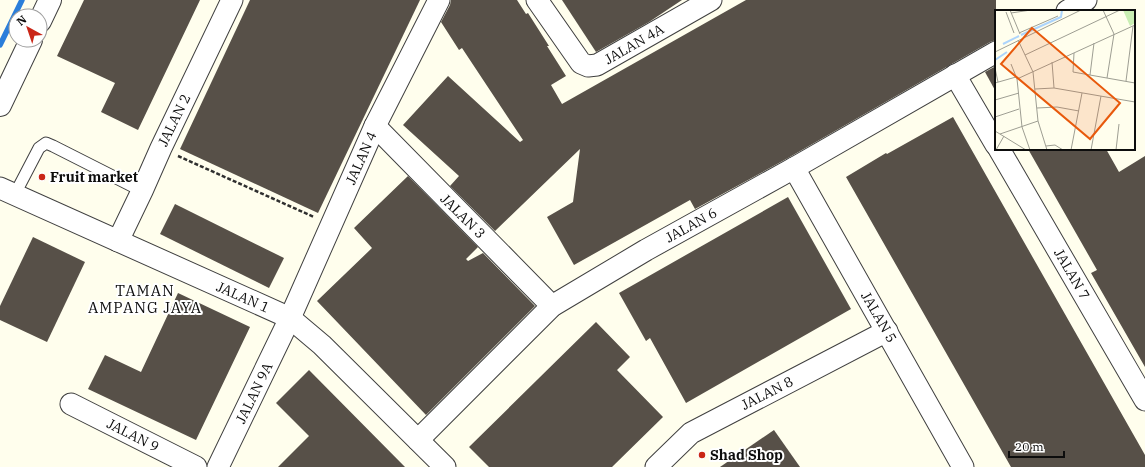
<svg xmlns="http://www.w3.org/2000/svg" width="1145" height="467" viewBox="0 0 1145 467" font-family="'IBM Plex Serif',serif">
	<rect width="100%" height="100%" fill="#fffeed"/>
	<g fill="none" stroke-linecap="round" stroke-linejoin="round">
		<polyline stroke="#2b7eda" stroke-width="5.5" points="0,45 22,0"/>
	</g>
	<g fill="#575048">
		<polygon points="84,0 200,0 138,130 101,112 115,83 57,56"/>
		<polygon points="250,0 420,0 318,213 180,149"/>
		<polygon points="451,0 517,0 526,14 528,13 549,46 547,46 566,76 551,85 562,104 746,0 996,0 996,40 990,42 788,158 695,209 690,200 574,265 547,217 573,202 580,149 495,231 450,186 459,176 403,125 448,76 520,142 523,140 462,48 459,50 441,22 450,5"/>
		<polygon points="562,0 682,0 649,22 596,52"/>
		<polygon points="996,66 996,92 985,72"/>
		<polygon points="953,117 1145,455 1145,467 1011,467 846,177 886,153 887,154"/>
		<polygon points="1028,149 1106,149 1119,172 1145,156 1145,367 1091,273 1097,270"/>
		<polygon points="408,176 478,247 466,259 468,261 483,253 535,306 426,415 317,301 372,248 354,228"/>
		<polygon points="788,197 851,309 686,403 650,338 646,341 619,293"/>
		<polygon points="175,204 284,258 269,288 160,234"/>
		<polygon points="33,237 85,262 47,342 0,320 0,306"/>
		<polygon points="178,293 250,327 196,440 88,389 105,355 141,372"/>
		<polygon points="596,322 630,357 617,370 663,417 612,467 489,467 469,447"/>
		<polygon points="309,370 405,467 278,467 309,436 276,403"/>
		<polygon points="774,430 800,467 720,467"/>
	</g>
	<g fill="none" stroke-linecap="round" stroke-linejoin="round">
		<g stroke="#404040" stroke-width="13">
			<polyline id="service" points="15,194 39,148 46,143 53,146 142,191"/>
		</g>
		<g stroke="#404040" stroke-width="23">
			<g id="minor">
				<polyline points="537,0 581,63 588,66 597,65 711,0"/>
				<polyline points="1067,11 1086,0"/>
				<polyline points="955,75 996,145"/>
				<polyline points="375,126 552,306"/>
				<polyline points="999,149 1145,400"/>
				<polyline points="794,168 963,467"/>
				<polyline points="0,188 290,318 322,345 445,467"/>
				<polyline points="118,241 142,191 161,148 232,0"/>
				<polyline points="71,404 196,467"/>
				<polyline points="418,440 552,306 646,250 794,168 996,52"/>
				<polyline points="218,467 290,318 375,126 439,0"/>
				<polyline points="656,467 691,433 887,331"/>
			</g>
		</g>
		<g stroke="#404040" stroke-width="24">
			<g id="tertiary">
				<polyline points="40,21 50,0"/>
				<polyline points="0,105 31,40"/>
			</g>
		</g>
		<polyline stroke="#2f2f2f" stroke-width="2.5" stroke-dasharray="4 2" stroke-linecap="butt" points="178,156 314,217"/>
		<use href="#service" stroke="#fff" stroke-width="11"/>
		<use href="#minor" stroke="#fff" stroke-width="21"/>
		<use href="#tertiary" stroke="#fff" stroke-width="22"/>
	</g>
	<g fill="#ca2617" stroke="#fff" stroke-width="1.5">
		<circle cx="42" cy="177" r="4"/>
		<circle cx="702" cy="455" r="4"/>
	</g>
	<g text-anchor="middle" stroke-width="4" stroke-linejoin="round" paint-order="stroke">
		<g font-size="14" fill="#0d0d0d" stroke="#fff">
			<text transform="translate(634 44) rotate(-30)" y="5">JALAN 4A</text>
			<text transform="translate(174 120) rotate(-64)" y="5">JALAN 2</text>
			<text transform="translate(361 158) rotate(-66)" y="5">JALAN 4</text>
			<text transform="translate(463 216) rotate(45)" y="5">JALAN 3</text>
			<text transform="translate(691 225) rotate(-29)" y="5">JALAN 6</text>
			<text transform="translate(1072 274) rotate(60)" y="5">JALAN 7</text>
			<text transform="translate(243 297) rotate(24)" y="5">JALAN 1</text>
			<text transform="translate(879 317) rotate(60)" y="5">JALAN 5</text>
			<text transform="translate(254 393) rotate(-64)" y="5">JALAN 9A</text>
			<text transform="translate(767 393) rotate(-27)" y="5">JALAN 8</text>
			<text transform="translate(133 435) rotate(27)" y="5">JALAN 9</text>
		</g>
		<g font-size="14" font-weight="bold" fill="#0d0d0d" stroke="#fff" text-anchor="start">
			<text x="50" y="182">Fruit market</text>
			<text x="710" y="460">Shad Shop</text>
		</g>
		<g font-size="15" letter-spacing="1" fill="#0d0d0d" stroke="#fff">
			<text x="145" y="296">TAMAN<tspan x="145" dy="17">AMPANG JAYA</tspan></text>
		</g>
	</g>
	<g transform="translate(995 10)">
		<rect width="140" height="140" fill="#fffeed"/>
		<path d="M128 0H140V13L135 16Z" fill="#c9eeb2"/>
		<path fill="none" stroke="#acd4fc" stroke-width="2" d="M26 25 66 7 67 0M8 34 24 26M0 50 12 42"/>
		<path fill="none" stroke="#9e9e93" stroke-width="1" d="M15 0 25 24M108 0 119 24 112 68M11 2 19 23M16 3 36 0M24 23 63 6M23 30 38 62 43 111 52 140M0 42 86 0M79 43 78 62 140 73M30 45 125 0M57 52 59 78M16 54 22 69 27 117 35 140M0 58 3 72M95 65 99 33M22 69 140 15M131 71 138 16M0 73 21 67M40 79 59 78 140 92M0 90 24 83M42 98 62 97 84 101M0 107 24 99M0 121 31 140M5 124 43 111M51 136 60 135 68 140M1 140 9 126M76 140 87 83M96 140 106 86M121 140 124 114"/>
		<path fill="#e8590c" fill-opacity="0.15" stroke="#e8590c" stroke-width="2" d="M37 18 125 93 95 129 6 54Z"/>
		<rect width="140" height="140" fill="none" stroke="#0d0d0d" stroke-width="2"/>
	</g>
	<g transform="translate(28 28) rotate(320)"><circle r="19" fill="#ffffff" stroke="#9e9e9e"/>
	<path d="M0-3L7 15L0 10L-7 15Z" fill="#ca2617"/>
	<text y="-6" font-size="11" font-weight="bold" text-anchor="middle" fill="#0d0d0d">N</text>
	</g>
	<path d="M1009 451v6h55v-6" fill="none" stroke="#0d0d0d" stroke-width="2"/>
	<text x="1015" y="451" font-size="12" fill="#0d0d0d" stroke="#ffffff" stroke-width="3" paint-order="stroke">20 m</text>
</svg>
